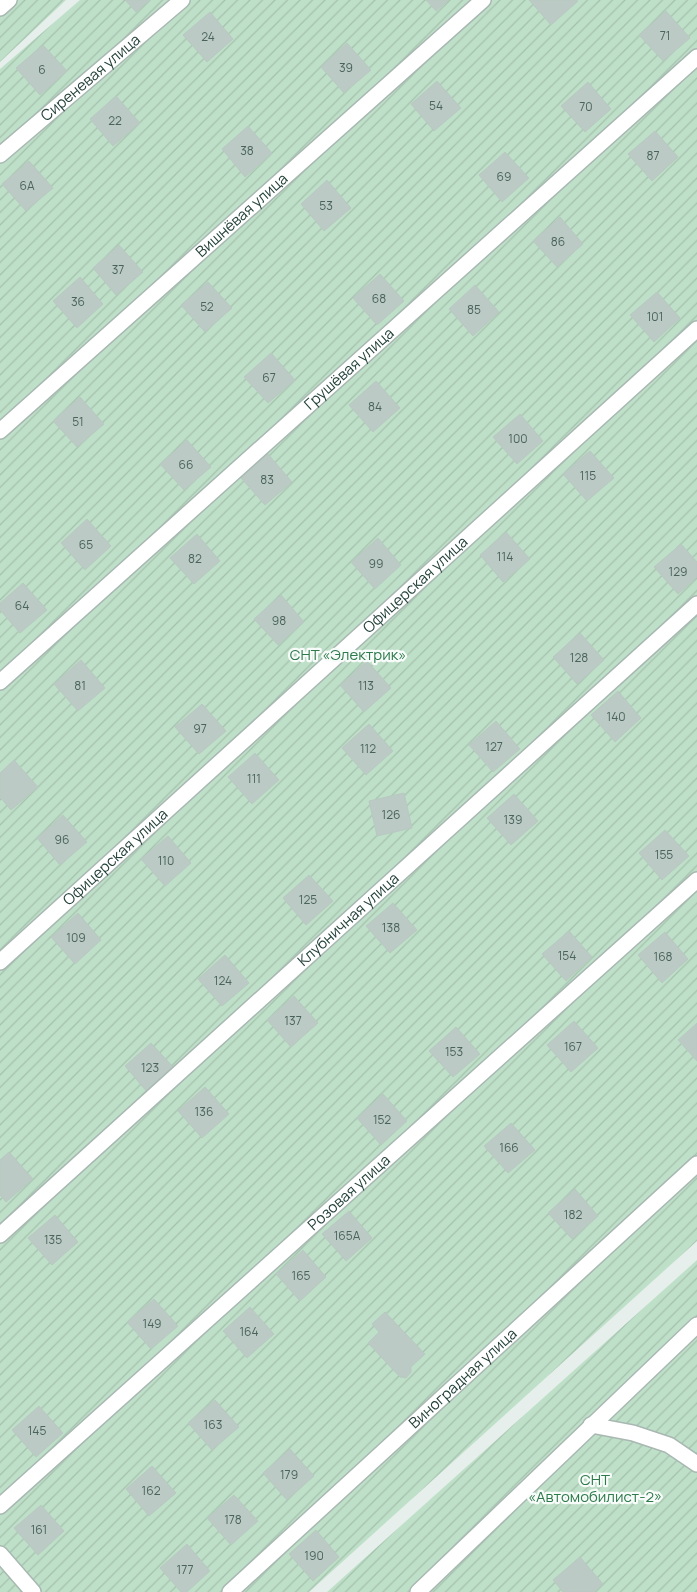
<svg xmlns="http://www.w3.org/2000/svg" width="697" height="1592" viewBox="0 0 697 1592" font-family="Manrope,sans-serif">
	<defs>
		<pattern id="garden-furrows" width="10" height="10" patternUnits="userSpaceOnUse" patternTransform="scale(1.25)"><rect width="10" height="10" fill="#bfe0c8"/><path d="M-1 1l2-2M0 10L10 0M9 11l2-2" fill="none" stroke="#a4c1ad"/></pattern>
	</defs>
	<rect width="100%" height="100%" fill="#e6efeb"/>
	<g fill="url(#garden-furrows)">
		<polygon points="0,0 66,0 0,62"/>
		<polygon points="80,0 697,0 697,1241 309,1592 0,1592 0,69"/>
		<polygon points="697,1260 697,1592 327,1592"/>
	</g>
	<g fill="#bbcac4" stroke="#b8c9c2">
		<polygon points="125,0 150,0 136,12"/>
		<polygon points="426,0 449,0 436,11"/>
		<polygon points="529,0 576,0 578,1 551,25"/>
		<polygon points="666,11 690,38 663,61 639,35"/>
		<polygon points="210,12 233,39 207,62 183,35"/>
		<polygon points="347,43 371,70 344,93 321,67"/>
		<polygon points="43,45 67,71 40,95 16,68"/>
		<polygon points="437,81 461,108 434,131 411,104"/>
		<polygon points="588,82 611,109 585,132 561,106"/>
		<polygon points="116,96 140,123 113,146 90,119"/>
		<polygon points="248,126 272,153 245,177 222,149"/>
		<polygon points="655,131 678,157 652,181 628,154"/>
		<polygon points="505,152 529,178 502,202 479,175"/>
		<polygon points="29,161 53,188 26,211 2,184"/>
		<polygon points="327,180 351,208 324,231 301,204"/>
		<polygon points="560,217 583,244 557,267 533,241"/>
		<polygon points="119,245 143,272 116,295 93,268"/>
		<polygon points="380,274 404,301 377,325 353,298"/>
		<polygon points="80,277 103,304 77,328 53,301"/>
		<polygon points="208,282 232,308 205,332 181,305"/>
		<polygon points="475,285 499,312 473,336 449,309"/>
		<polygon points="657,292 680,318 654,342 630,315"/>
		<polygon points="271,353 295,380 268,403 244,377"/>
		<polygon points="376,381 400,408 373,432 349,405"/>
		<polygon points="80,397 104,424 77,447 53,421"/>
		<polygon points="520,414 543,441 517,464 493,437"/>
		<polygon points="187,440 211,467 184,490 160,464"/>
		<polygon points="590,451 614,478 587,501 563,474"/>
		<polygon points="268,454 292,482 265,505 241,478"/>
		<polygon points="87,519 111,546 85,570 61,543"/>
		<polygon points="506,532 530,559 503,582 480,555"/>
		<polygon points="197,534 220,561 194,584 170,558"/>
		<polygon points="378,538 401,565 375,589 351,562"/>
		<polygon points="681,544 697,562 697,577 678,594 654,567"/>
		<polygon points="23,583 47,610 20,633 0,610 0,603"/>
		<polygon points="281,595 304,622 278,645 254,619"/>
		<polygon points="580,633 604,660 577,684 553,657"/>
		<polygon points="81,660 105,688 78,711 54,684"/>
		<polygon points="367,661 391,688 364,712 340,685"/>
		<polygon points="618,691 641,718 615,742 591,715"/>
		<polygon points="202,704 226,731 199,754 175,727"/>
		<polygon points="496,721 520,749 493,772 469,745"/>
		<polygon points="369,724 393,751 366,775 342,748"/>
		<polygon points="255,753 279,780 252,804 228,777"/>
		<polygon points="14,760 38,787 11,810 0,797 0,773"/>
		<polygon points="404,793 412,828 377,836 369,801"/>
		<polygon points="514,794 538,821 511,845 487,818"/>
		<polygon points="63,815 87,842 60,865 37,838"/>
		<polygon points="665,830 689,856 662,880 639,853"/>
		<polygon points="168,836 191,863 165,886 141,859"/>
		<polygon points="309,875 333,901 306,925 283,898"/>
		<polygon points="393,903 417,930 390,953 366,926"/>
		<polygon points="78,913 101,940 75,964 51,937"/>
		<polygon points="569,931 592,957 566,981 542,954"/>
		<polygon points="665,932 688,959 662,983 638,955"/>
		<polygon points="225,955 249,983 222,1006 198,979"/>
		<polygon points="294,996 318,1023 291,1047 267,1020"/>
		<polygon points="574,1021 598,1048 571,1072 547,1045"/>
		<polygon points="697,1023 697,1061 678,1040"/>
		<polygon points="456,1027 480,1054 453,1077 429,1051"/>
		<polygon points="151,1043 175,1069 148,1093 125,1066"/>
		<polygon points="205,1087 229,1114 202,1138 178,1111"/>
		<polygon points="383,1094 407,1121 381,1145 357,1118"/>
		<polygon points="511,1123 535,1150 508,1173 484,1146"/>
		<polygon points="9,1152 33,1179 6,1202 0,1195 0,1160"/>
		<polygon points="575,1189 598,1216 572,1239 548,1213"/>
		<polygon points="349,1211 372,1238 346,1261 322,1234"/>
		<polygon points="55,1215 78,1242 52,1265 28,1238"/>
		<polygon points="303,1250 326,1277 300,1301 276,1274"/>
		<polygon points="154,1299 178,1326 151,1349 127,1322"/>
		<polygon points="250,1307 274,1334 247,1358 223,1331"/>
		<polygon points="385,1312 425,1354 411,1367 411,1372 406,1378 400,1377 368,1343 379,1332 372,1324"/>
		<polygon points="215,1400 239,1427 212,1450 188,1423"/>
		<polygon points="39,1406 63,1433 36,1457 12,1430"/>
		<polygon points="290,1449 314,1476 287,1500 263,1473"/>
		<polygon points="152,1466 176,1493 149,1516 126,1489"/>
		<polygon points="234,1495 258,1521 231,1545 207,1518"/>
		<polygon points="41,1505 64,1531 38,1555 14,1528"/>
		<polygon points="316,1530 339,1557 313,1581 289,1554"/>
		<polygon points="187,1544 210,1571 187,1592 181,1592 160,1568"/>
		<polygon points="580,1557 603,1584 594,1592 563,1592 553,1580"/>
	</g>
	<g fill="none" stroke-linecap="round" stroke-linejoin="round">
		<g stroke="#a8b8b2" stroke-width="18">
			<g id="street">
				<polyline points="0,8 9,0"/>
				<path id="s1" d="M0 155 182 0"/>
				<path id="s2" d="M0 431 483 0"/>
				<path id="s3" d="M0 682 697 57"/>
				<path id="s4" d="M0 962 697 329"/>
				<path id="s5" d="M0 1235 697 604"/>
				<polyline points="591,1425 633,1433 669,1445 697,1464"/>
				<path id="s6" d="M0 1506 697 880"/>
				<polyline points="0,1554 33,1592"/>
				<path id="s7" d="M230 1592 697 1164"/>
				<polyline points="418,1592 697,1325"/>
			</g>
		</g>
		<use href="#street" stroke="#fff" stroke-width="15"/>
	</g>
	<g text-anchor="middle" stroke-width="4.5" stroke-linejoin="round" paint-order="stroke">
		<g font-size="12" fill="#4a645c">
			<text x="665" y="40">71</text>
			<text x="208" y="41">24</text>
			<text x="346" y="72">39</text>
			<text x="42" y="74">6</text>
			<text x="436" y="110">54</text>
			<text x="586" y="111">70</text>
			<text x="115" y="125">22</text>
			<text x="247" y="155">38</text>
			<text x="653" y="160">87</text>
			<text x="504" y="181">69</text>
			<text x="27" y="190">6А</text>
			<text x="326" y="210">53</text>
			<text x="558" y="246">86</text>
			<text x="118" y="274">37</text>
			<text x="379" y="303">68</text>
			<text x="78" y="306">36</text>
			<text x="207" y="311">52</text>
			<text x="474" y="314">85</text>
			<text x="655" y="321">101</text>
			<text x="269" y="382">67</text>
			<text x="375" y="411">84</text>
			<text x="78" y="426">51</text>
			<text x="518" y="443">100</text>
			<text x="186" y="469">66</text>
			<text x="588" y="480">115</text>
			<text x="267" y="484">83</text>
			<text x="86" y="549">65</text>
			<text x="505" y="561">114</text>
			<text x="195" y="563">82</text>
			<text x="376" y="568">99</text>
			<text x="678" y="576">129</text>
			<text x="22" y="610">64</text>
			<text x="279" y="625">98</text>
			<text x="579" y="662">128</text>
			<text x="80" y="690">81</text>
			<text x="366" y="690">113</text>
			<text x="616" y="721">140</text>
			<text x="200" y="733">97</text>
			<text x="494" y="751">127</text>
			<text x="368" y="753">112</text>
			<text x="254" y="783">111</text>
			<text x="391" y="819">126</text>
			<text x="513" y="824">139</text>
			<text x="62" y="844">96</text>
			<text x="664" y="859">155</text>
			<text x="166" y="865">110</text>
			<text x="308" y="904">125</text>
			<text x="391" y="932">138</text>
			<text x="76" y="942">109</text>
			<text x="567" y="960">154</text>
			<text x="663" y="961">168</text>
			<text x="223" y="985">124</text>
			<text x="293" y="1025">137</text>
			<text x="573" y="1051">167</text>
			<text x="454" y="1056">153</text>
			<text x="150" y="1072">123</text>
			<text x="204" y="1116">136</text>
			<text x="382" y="1124">152</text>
			<text x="509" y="1152">166</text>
			<text x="573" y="1219">182</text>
			<text x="347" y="1240">165А</text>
			<text x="53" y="1244">135</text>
			<text x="301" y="1280">165</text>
			<text x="152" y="1328">149</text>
			<text x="249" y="1336">164</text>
			<text x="213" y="1429">163</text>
			<text x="37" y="1435">145</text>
			<text x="289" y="1479">179</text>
			<text x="151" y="1495">162</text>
			<text x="233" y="1524">178</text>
			<text x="39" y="1534">161</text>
			<text x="314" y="1560">190</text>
			<text x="185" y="1574">177</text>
		</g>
		<g font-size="15" fill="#24423a" stroke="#f7fbf9">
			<text dy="5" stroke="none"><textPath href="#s1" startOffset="119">Сиреневая улица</textPath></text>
			<text dy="5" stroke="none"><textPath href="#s2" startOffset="324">Вишнёвая улица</textPath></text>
			<text dy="5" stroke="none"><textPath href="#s3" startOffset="469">Грушёвая улица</textPath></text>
			<text dy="5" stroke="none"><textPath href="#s4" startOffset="561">Офицерская улица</textPath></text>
			<text dy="5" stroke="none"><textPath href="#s4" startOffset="156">Офицерская улица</textPath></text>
			<text dy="5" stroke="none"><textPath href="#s5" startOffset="470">Клубничная улица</textPath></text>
			<text dy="5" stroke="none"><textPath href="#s6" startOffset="469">Розовая улица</textPath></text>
			<text dy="5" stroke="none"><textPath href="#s7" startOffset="316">Виноградная улица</textPath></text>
		</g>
		<g font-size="15" fill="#2d7a4b" stroke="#f7fbf9">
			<text x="348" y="660">СНТ «Электрик»</text>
			<text x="595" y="1485">СНТ<tspan x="595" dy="17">«Автомобилист-2»</tspan></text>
		</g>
	</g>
</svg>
